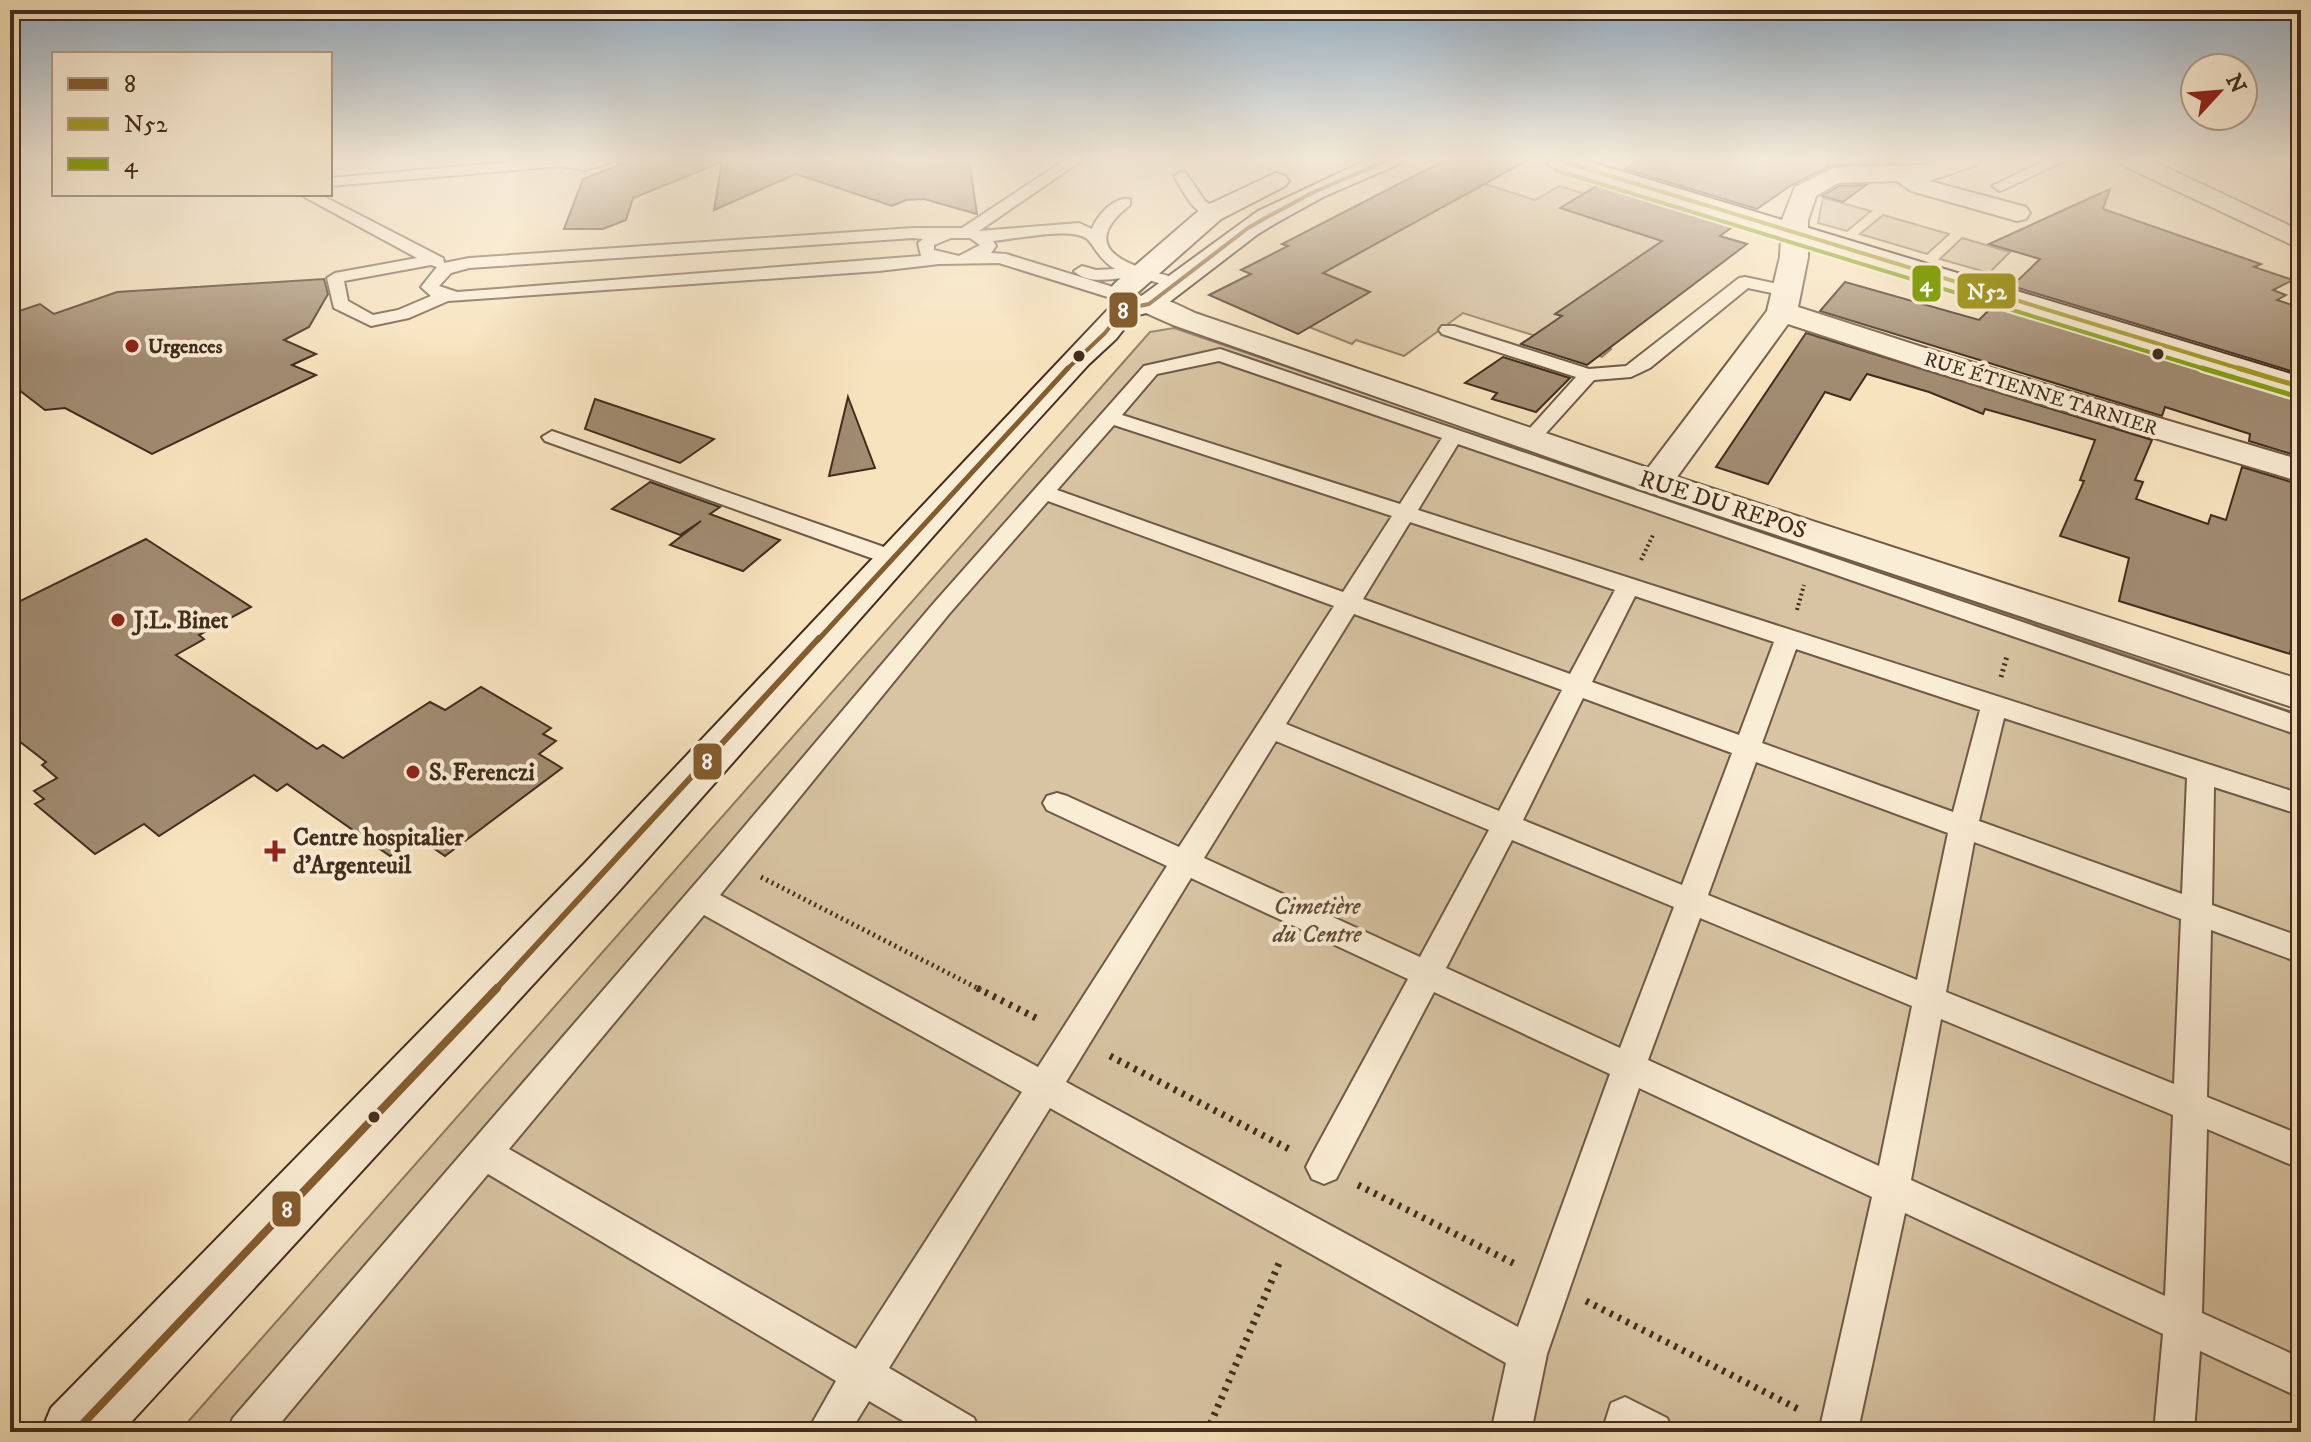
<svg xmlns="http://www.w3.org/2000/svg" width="2311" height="1442" viewBox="0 0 2311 1442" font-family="'IM FELL DW Pica',serif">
	<rect width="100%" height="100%" fill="#f7e3be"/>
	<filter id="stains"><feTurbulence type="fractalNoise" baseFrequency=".0025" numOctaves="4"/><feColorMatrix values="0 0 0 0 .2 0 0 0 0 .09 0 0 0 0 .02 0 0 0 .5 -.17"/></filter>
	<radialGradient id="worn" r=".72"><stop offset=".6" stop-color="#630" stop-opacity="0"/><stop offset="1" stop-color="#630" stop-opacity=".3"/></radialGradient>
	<g fill="#d8c4a3" stroke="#8e7860" stroke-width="2">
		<polygon points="1473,180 1535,200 1559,186 1612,202 1674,245 1556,313 1611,349 1602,357 1463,313 1404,356 1356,340 1352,344 1309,327 1369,292 1316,271 1331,263 1337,265"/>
		<polygon points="1823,198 1871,211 1847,231 1818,223"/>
		<polygon points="1883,215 1949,234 1927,254 1860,234"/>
		<polygon points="1962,238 2010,252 1989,273 1940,259"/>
		<polygon points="1174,328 2301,715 2301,1432 179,1432 1150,332"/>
	</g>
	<g fill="#a18b71" stroke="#432c1e" stroke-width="2">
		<polygon points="631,160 969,160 977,214 924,199 906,200 892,206 796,174 714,210 722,162 633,198 626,220 603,229 564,229 583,179"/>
		<polygon points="1445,160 1528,160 1323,273 1370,292 1298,334 1209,295 1251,274 1241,270 1288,246 1282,244"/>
		<polygon points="1640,160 1899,160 1895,163 1832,165 1790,186 1757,209 1625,169"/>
		<polygon points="1600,184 1735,225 1720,236 1747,244 1587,365 1521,344 1562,316 1555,314 1662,241 1560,208"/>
		<polygon points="1866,185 1843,202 1822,196 1839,186"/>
		<polygon points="2110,189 2103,209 2261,264 2254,267 2293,280 2273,290 2286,295 2277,300 2301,308 2301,374 2012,286 2040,259 1989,244"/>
		<polygon points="324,279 328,294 309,327 284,340 316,354 292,365 316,375 152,454 65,408 45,410 10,383 10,314 40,304 54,314 117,292"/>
		<polygon points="1845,282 1979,320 1994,305 2301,400 2301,457 2249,441 2250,434 2165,407 2162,416 1820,311"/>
		<polygon points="1806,333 2152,440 2135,480 2143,482 2136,499 2208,524 2211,515 2226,520 2242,467 2301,485 2301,590 2290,654 2119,601 2129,558 2060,536 2084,481 2080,480 2095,440 1985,409 1983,414 1929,392 1867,374 1850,400 1825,392 1768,484 1716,467"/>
		<polygon points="1503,357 1570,378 1536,412 1492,399 1497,393 1465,383"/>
		<polygon points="848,397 875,468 829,476"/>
		<polygon points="595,399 714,439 680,463 585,429"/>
		<polygon points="650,482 720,507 710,514 780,540 743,571 670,545 701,521 680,535 612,509"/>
		<polygon points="146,539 251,607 199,635 204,639 176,655 317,749 323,745 343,758 430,702 445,710 481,687 551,728 543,734 556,741 539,754 562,768 445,856 417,837 390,856 287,784 277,791 254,775 159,836 144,824 95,854 35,804 44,799 34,791 57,778 42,765 46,762 10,734 10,606"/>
	</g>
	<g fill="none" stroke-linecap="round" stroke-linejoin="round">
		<g stroke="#705a46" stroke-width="4">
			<g id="lane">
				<polygon points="534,160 619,160 585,170 561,166 330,186 330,178"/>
				<path d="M1065 160H1082L979 231 1079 223 1092 229C1098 214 1114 197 1130 199V205C1069 253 1140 269 1181 279L1184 283 1181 287 1175 288C1163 285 1149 279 1137 278 1116 276 1091 287 1074 271L1082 266 1096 270 1115 269C1098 259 1094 244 1086 238 1069 227 1015 239 993 241L996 246 991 253 1006 254 1155 300 1158 304 1155 308H1143L999 263 939 264 879 271 448 301 409 318 371 326 334 308 327 278 335 273 417 258 299 194H319L443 258 444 263 469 258 913 228H962ZM913 238 923 239 918 243 921 256 457 292 439 286 451 273 469 268ZM951 238H970L980 245 959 256 934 250V245ZM431 265 437 267 421 287 431 296 398 310 373 315 348 301 344 281Z"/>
				<polygon points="2047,160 2066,160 2005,189 2000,191 1992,186"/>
				<path d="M1181 172 1186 173 1205 201 1218 210V216C1195 220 1184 192 1174 176Z"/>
				<polygon points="1745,277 1792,287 1795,291 1786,296 1748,288 1650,368 1631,377 1594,380 1538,442 1531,444 1521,438 1576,377 1442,334 1439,330 1442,326 1454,326 1589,369 1626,366 1739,278"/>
				<path d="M1220 349 2301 717V736L1458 444 1418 510 2301 794V815L2214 787 2212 905 2301 937V963L2211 930 2207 1097 2301 1135V1169L2207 1129 2202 1313 2301 1358V1398L2200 1351 2194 1432H2154L2163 1334 1905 1213 1858 1430 1819 1432 1872 1197 1639 1088 1547 1354 1531 1432H1491L1506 1363 1050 1108 889 1368 974 1418 980 1432H922L869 1401 850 1432H807L836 1381 488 1174 273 1432H227L233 1418 721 854 933 604 1144 366ZM1219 361 1442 438 1400 504 1122 415 1157 374ZM1114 425 1392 516 1343 592 1057 490ZM1048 501 1334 606 1179 847 1067 796 1057 793 1047 796 1043 803 1047 810 1167 866 1038 1067 720 895 949 614ZM1410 522 1615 590 1570 674 1363 599ZM1635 596 1774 642 1739 735 1592 682ZM1354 614 1562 690 1499 811 1286 724ZM1796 649 1980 710 1953 812 1762 743ZM1583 698 1732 753 1682 885 1523 820ZM2004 718 2187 778 2182 894 1979 821ZM1276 741 1489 830 1420 957 1204 858ZM1756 762 1948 833 1917 980 1708 895ZM1512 840 1674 907 1620 1048 1446 968ZM1974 842 2181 919 2174 1084 1946 992ZM1191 878 1408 979 1312 1155 1306 1167 1312 1179 1324 1184 1336 1179 1434 992 1610 1074 1518 1327 1066 1082ZM704 915 1022 1092 856 1349 509 1149ZM1700 918 1912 1006 1879 1166 1648 1060ZM1941 1019 2173 1115 2165 1296 1911 1180Z"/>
				<polygon points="552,431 901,553 904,558 901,563 885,563 545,441 542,437"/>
				<polygon points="1625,1397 1667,1418 1673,1432 1602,1432 1611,1403"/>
			</g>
		</g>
		<g stroke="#705a46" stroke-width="4">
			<g id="street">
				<path d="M1940 160H1979L1976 165 1929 181 2026 207 2030 213 2026 219 2017 221 1911 191 1897 181 1838 183 1816 196 1808 220V257L1798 307 1947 355 2301 460V482L1925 369 1788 324 1677 477 2301 680V710L1642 490 1173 325 1139 310 1134 304 1139 298C1158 293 1177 305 1195 313L1648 468 1767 311 1780 257 1782 220 1795 187 1833 168 1925 165Z"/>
				<polygon points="2119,160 2151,160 2301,231 2301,249 2122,165"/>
			</g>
		</g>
		<g stroke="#432c1e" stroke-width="4">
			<g id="secondary">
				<polygon points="1367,160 1400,160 1397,165 1323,197 1276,223 1258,234 1159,310 1134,316 1116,339 1089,364 983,480 619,891 122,1432 41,1432 51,1408 585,863 1114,303 1140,297 1258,211"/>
				<polygon points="1546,160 1584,160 2301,377 2301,397 1549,165"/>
				<polygon points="1276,173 1285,176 1289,181 1285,186 1221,219 1135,295 1125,298 1115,295 1110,289 1115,283 1203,207"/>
			</g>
		</g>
		<g stroke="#432c1e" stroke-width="4" stroke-dasharray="2 3" stroke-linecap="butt">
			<polyline points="1641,560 1654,533"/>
			<polyline points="1797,610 1804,585"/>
		</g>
		<g stroke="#432c1e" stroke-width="5" stroke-dasharray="2 4" stroke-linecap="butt">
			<polyline points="2001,677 2007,656"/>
			<polyline points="761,877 981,990"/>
		</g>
		<g stroke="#432c1e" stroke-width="7" stroke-dasharray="3 6" stroke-linecap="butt">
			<polyline points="977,988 1040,1020"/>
			<polyline points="1110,1056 1289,1149"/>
			<polyline points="1358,1185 1517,1265"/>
			<polyline points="1586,1301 1802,1411"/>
			<polyline points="1207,1432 1280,1261"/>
		</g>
		<use href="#lane" fill="#faedd5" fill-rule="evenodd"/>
		<use href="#street" fill="#faedd5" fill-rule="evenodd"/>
		<use href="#secondary" fill="#faedd5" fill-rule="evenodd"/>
		<g stroke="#faedd5" stroke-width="8">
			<polyline id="bus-1-far3" points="1066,370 1105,333 1124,309 1149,304 1248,228 1267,217 1314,192 1388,160"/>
		</g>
		<g stroke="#faedd5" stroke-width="10">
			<polyline id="bus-1-far2" points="818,640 1068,368"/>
		</g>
		<g stroke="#faedd5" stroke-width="12">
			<polyline id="bus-1-far1" points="495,990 819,638"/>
		</g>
		<g stroke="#faedd5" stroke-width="14">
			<polyline id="bus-1" points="75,1432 497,988"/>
		</g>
		<g stroke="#faedd5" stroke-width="8">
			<polyline id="bus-2-far1" points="1558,160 2244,370"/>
		</g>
		<g stroke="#faedd5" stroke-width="10">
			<polyline id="bus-2" points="2238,368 2301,387"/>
		</g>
		<g stroke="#faedd5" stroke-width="8">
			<polyline id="bus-3-far1" points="1555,170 2208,370"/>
		</g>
		<g stroke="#faedd5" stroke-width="10">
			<polyline id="bus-3" points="2202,368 2298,397"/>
		</g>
		<use href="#bus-1-far3" stroke="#845d2e" stroke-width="4"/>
		<use href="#bus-1-far2" stroke="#845d2e" stroke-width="5"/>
		<use href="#bus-1-far1" stroke="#845d2e" stroke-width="6"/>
		<use href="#bus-1" stroke="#845d2e" stroke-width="8"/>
		<use href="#bus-2-far1" stroke="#a49a26" stroke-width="4"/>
		<use href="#bus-2" stroke="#a49a26" stroke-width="5"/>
		<use href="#bus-3-far1" stroke="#86a210" stroke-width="4"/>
		<use href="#bus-3" stroke="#86a210" stroke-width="5"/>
	</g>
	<linearGradient id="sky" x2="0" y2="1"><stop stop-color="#95aec2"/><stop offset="0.44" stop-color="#fbf2e2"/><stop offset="1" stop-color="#fbf2e2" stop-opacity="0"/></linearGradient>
	<rect width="2311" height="362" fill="url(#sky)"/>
	<g fill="#8f2418" stroke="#faedd5" stroke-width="3">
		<circle cx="132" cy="346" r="8"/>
		<circle cx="118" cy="620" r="8"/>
		<circle cx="413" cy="772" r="8"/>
		<path d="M271 839h8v8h8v8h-8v8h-8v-8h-8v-8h8z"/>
	</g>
	<g fill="#432c1e" stroke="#faedd5" stroke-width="3">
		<circle cx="2158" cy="354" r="7"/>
		<circle cx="1079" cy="356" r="7"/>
		<circle cx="374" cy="1117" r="7"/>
	</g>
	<g text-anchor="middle" stroke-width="8" stroke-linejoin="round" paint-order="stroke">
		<g font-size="20" font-weight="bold" fill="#432c1e" stroke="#faedd5" text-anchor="start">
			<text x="148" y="353">Urgences</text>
		</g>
		<g font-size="20" fill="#432c1e" stroke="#faedd5">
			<text transform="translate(2041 393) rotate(17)" y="7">RUE ÉTIENNE TARNIER</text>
		</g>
		<g font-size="24" fill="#432c1e" stroke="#faedd5">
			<text transform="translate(1723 504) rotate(18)" y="8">RUE DU REPOS</text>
		</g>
		<g font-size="24" font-weight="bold" fill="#432c1e" stroke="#faedd5" text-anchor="start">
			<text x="134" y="628">J.L. Binet</text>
			<text x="429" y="780">S. Ferenczi</text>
			<text x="293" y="845">Centre hospitalier<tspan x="293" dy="28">d'Argenteuil</tspan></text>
		</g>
		<g font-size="24" font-style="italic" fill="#614a39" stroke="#faedd5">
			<text x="1317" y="914">Cimetière<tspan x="1317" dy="28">du Centre</tspan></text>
		</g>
	</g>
	<g stroke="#faedd5" stroke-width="3">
		<rect x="1911" y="264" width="31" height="39" rx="8" fill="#86a210"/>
		<rect x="1956" y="272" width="61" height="38" rx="8" fill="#a49a26"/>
		<rect x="1108" y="291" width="31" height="38" rx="8" fill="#845d2e"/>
		<rect x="692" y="742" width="31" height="39" rx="8" fill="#845d2e"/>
		<rect x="271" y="1190" width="31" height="38" rx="8" fill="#845d2e"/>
	</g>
	<g font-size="22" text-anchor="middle" font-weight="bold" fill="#fff">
		<text x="1926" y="291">4</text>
		<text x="1987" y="299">N52</text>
		<text x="1123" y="318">8</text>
		<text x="707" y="769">8</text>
		<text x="287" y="1217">8</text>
	</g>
	<rect width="2311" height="1442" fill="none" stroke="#f7e3be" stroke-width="40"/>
	<rect x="12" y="12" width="2287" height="1418" fill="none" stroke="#432c1e" stroke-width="4"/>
	<rect x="20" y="20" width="2271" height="1402" fill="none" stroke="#432c1e" stroke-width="2"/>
	<rect x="52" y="52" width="280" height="144" fill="#faedd5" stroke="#b1a08c" stroke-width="2"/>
	<rect x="68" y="78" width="40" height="12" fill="#845d2e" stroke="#b1a08c" stroke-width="2"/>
	<text x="124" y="92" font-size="24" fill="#432c1e">8</text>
	<rect x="68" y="118" width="40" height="12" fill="#a49a26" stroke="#b1a08c" stroke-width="2"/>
	<text x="124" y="132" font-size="24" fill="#432c1e">N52</text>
	<rect x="68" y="158" width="40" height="12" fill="#86a210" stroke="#b1a08c" stroke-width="2"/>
	<text x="124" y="172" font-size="24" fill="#432c1e">4</text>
	<g transform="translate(2219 92) rotate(64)"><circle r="38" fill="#faedd5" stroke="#b1a08c" stroke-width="2"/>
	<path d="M0-6L14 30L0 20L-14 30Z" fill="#8f2418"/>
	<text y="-12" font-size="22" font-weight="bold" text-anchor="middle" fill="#432c1e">N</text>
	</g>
	<rect width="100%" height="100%" filter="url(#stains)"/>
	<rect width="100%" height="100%" fill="url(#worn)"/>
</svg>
